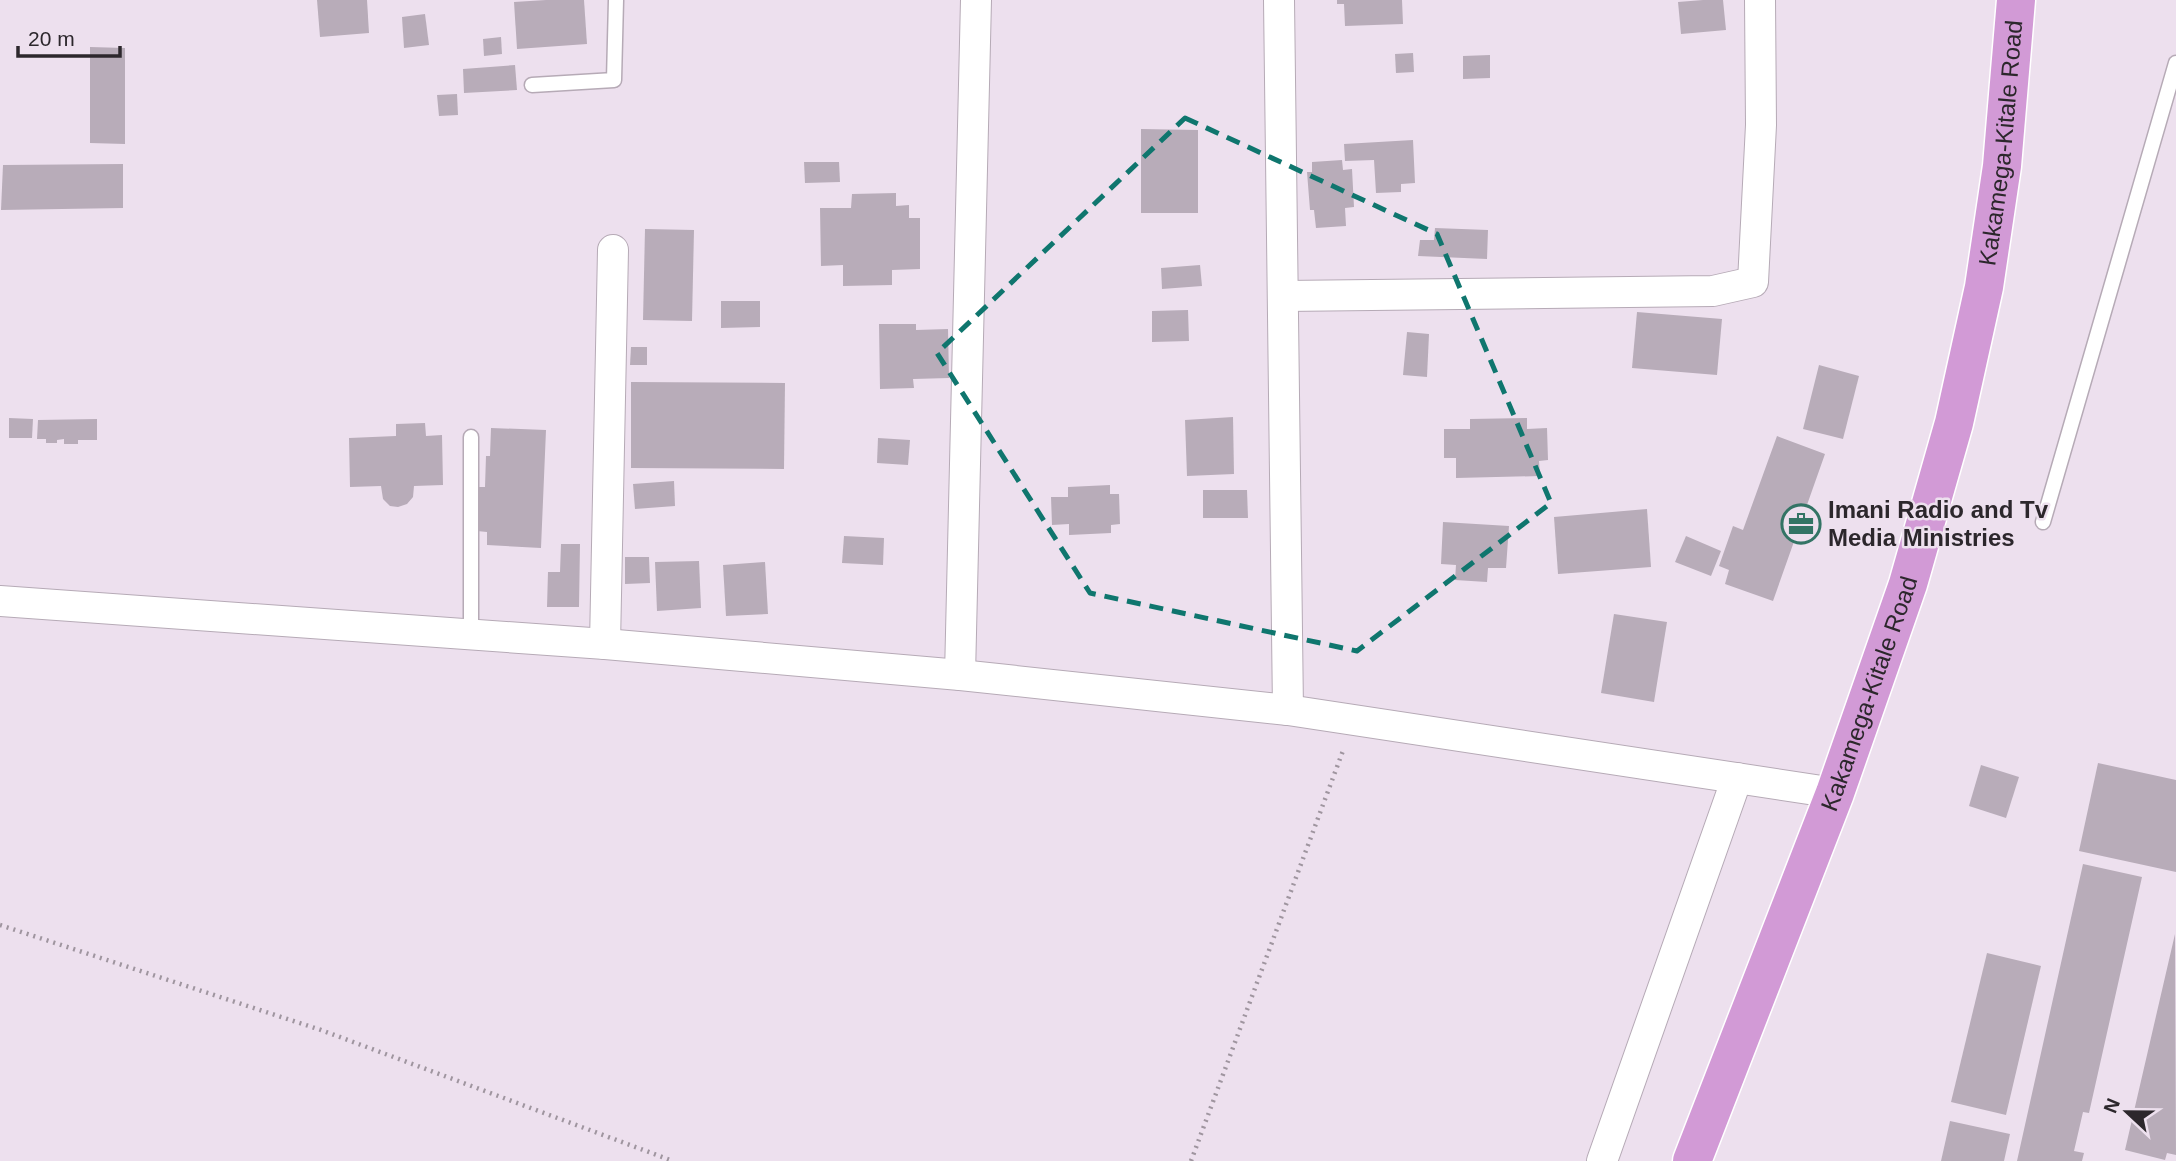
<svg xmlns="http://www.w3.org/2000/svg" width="2176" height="1161" viewBox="0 0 2176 1161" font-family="Arial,sans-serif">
	<rect width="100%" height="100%" fill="#ede0ee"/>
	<g fill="#b8acb9">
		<polygon points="317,0 367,0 369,33 320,37"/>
		<polygon points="546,0 584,0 587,44 517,49 514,2"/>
		<polygon points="1337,0 1402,0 1403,24 1345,26 1344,4 1337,4"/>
		<polygon points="1703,0 1723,0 1726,30 1681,34 1678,2"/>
		<polygon points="425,14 429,45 404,48 402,17"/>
		<polygon points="501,37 502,54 484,56 483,39"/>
		<polygon points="90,47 125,48 125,144 90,143"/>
		<polygon points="1413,53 1414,72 1396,73 1395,54"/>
		<polygon points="1490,55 1490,78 1463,79 1463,56"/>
		<polygon points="515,65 517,90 464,93 463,69"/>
		<polygon points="457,94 458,115 439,116 437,95"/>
		<polygon points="1141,129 1198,130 1198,213 1141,213"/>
		<polygon points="1413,140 1415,183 1401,184 1401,192 1376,193 1374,160 1345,161 1344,144"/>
		<polygon points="1342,160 1343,170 1352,169 1354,207 1345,208 1346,226 1316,228 1314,210 1310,210 1307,172 1312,172 1312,162"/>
		<polygon points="804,162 839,162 840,182 805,183"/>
		<polygon points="123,164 123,208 1,210 3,165"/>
		<polygon points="896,193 896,206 909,205 909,218 920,218 920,269 892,270 892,285 843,286 843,265 821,266 820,208 851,208 852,194"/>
		<polygon points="1435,228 1488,230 1487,259 1418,256 1420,240 1434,240"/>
		<polygon points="645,229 694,230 692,321 643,320"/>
		<polygon points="1200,265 1202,286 1162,289 1161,268"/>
		<polygon points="721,301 760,301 760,327 721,328"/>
		<polygon points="1188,310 1189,341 1152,342 1152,311"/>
		<polygon points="1637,312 1722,319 1717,375 1632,368"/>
		<polygon points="879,324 916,324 916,330 948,329 949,378 913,379 914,388 880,389"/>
		<polygon points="1407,332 1429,334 1427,377 1403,375"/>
		<polygon points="631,347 647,347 647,365 630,365"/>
		<polygon points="1819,365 1859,376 1843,439 1803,429"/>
		<polygon points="631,382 785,383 784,469 631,468"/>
		<polygon points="1233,417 1234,474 1187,476 1185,420"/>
		<polygon points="9,418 33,419 32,438 9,438"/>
		<polygon points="1527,418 1527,429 1547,428 1548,460 1539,461 1540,476 1456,478 1456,458 1444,458 1444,429 1470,429 1470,419"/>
		<polygon points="97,419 97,440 78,440 78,444 64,444 64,439 57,440 57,443 46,443 46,439 37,439 38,420"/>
		<polygon points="425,423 426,436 442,435 443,485 414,486 413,497 407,504 398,507 390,506 383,499 381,486 350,487 349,438 396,436 396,424"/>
		<polygon points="491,428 546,430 541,548 487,545 487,532 477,531 479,487 485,487 486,456 490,456"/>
		<polygon points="1777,436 1825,454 1773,601 1725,584 1729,570 1719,566 1733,526 1743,530"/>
		<polygon points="878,438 910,440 908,465 877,463"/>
		<polygon points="674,481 675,506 635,509 633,484"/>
		<polygon points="1110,485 1110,494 1119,494 1120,524 1111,525 1111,533 1069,535 1069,524 1052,525 1051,497 1068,497 1068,487"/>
		<polygon points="1203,490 1247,490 1248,518 1203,518"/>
		<polygon points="1647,509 1651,567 1558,574 1554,517"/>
		<polygon points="1443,522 1509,526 1506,568 1488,568 1487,582 1455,580 1456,565 1441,564"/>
		<polygon points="844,536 884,538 883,565 842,563"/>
		<polygon points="1686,536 1721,551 1711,576 1675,562"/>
		<polygon points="561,544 580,544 579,607 547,607 548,572 560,572"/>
		<polygon points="625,557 649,557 650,583 625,584"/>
		<polygon points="699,561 701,608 657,611 655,562"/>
		<polygon points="765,562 768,614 726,616 723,565"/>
		<polygon points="1614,614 1667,622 1654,702 1601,693"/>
		<polygon points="2098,763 2176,780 2176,872 2079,851"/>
		<polygon points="1981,765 2019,777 2006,818 1969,806"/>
		<polygon points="2083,864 2142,877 2089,1113 2083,1112 2074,1151 2084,1153 2082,1161 2017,1161"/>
		<polygon points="2175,934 2176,1155 2167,1153 2165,1160 2125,1150"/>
		<polygon points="1987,953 2041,966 2006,1115 1951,1102"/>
		<polygon points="1950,1121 2010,1134 2004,1161 1941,1161"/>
	</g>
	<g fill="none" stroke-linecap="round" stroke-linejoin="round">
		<g stroke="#b6aab6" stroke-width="17">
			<g id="service">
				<polyline points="532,85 614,80 616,0"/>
				<polyline points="471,437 471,634"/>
				<polyline points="2043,522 2176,63"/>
			</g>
		</g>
		<g stroke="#b6aab6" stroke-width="32">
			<g id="minor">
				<polyline points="1279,0 1288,710"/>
				<polyline points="1284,296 1713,291 1753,282 1761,125 1760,0"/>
				<polyline points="0,601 605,644 960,675 1288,710 1835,793"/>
				<polyline points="605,644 613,250"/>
				<polyline points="960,675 976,0"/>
				<polyline points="1602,1161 1737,778"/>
			</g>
		</g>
		<g stroke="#fff" stroke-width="41">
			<g id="trunk">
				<path id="s1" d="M1692 1161 1835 793 1908 584 1954 423 1984 287 2002 166 2016 0"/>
			</g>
		</g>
		<g stroke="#9f959f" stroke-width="4.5" stroke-dasharray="2 5" stroke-linecap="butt">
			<polyline points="0,925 321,1030 673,1161"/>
			<polyline points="1191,1161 1344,748"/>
		</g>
		<use href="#service" stroke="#fff" stroke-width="14"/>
		<use href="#minor" stroke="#fff" stroke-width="30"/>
		<use href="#trunk" stroke="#d29ad6" stroke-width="38"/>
	</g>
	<path fill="none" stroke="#0f766e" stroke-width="5" stroke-dasharray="14 9" stroke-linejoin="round" d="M1185 118 1437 234 1551 503 1357 651 1090 593 937 353Z"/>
	<defs>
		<g id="office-ring" transform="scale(2.0125)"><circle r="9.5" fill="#ede0ee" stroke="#337465" stroke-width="1.5"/><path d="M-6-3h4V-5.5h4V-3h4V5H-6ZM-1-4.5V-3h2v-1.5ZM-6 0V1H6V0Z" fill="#337465"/></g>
	</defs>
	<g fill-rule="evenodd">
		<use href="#office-ring" x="1801" y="524"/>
	</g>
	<g text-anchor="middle" stroke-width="5" stroke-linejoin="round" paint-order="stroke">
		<g font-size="24" fill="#2c272c" stroke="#ede0ee">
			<text dy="8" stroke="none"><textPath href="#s1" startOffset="1068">Kakamega-Kitale Road</textPath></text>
			<text dy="8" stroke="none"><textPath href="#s1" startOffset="500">Kakamega-Kitale Road</textPath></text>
		</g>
		<g font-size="24" font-weight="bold" fill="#2c272c" stroke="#ede0ee" text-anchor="start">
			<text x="1828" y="518">Imani Radio and Tv<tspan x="1828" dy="28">Media Ministries</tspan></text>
		</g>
	</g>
	<g transform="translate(2127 1112) rotate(292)" stroke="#ede0ee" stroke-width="5" paint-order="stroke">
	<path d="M0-5L12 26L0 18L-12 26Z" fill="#2c272c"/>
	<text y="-10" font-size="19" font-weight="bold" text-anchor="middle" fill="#2c272c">N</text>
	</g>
	<path d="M18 46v10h102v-10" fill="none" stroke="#2c272c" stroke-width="3.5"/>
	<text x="28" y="46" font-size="21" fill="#2c272c" stroke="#ede0ee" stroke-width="5" paint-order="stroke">20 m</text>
</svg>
